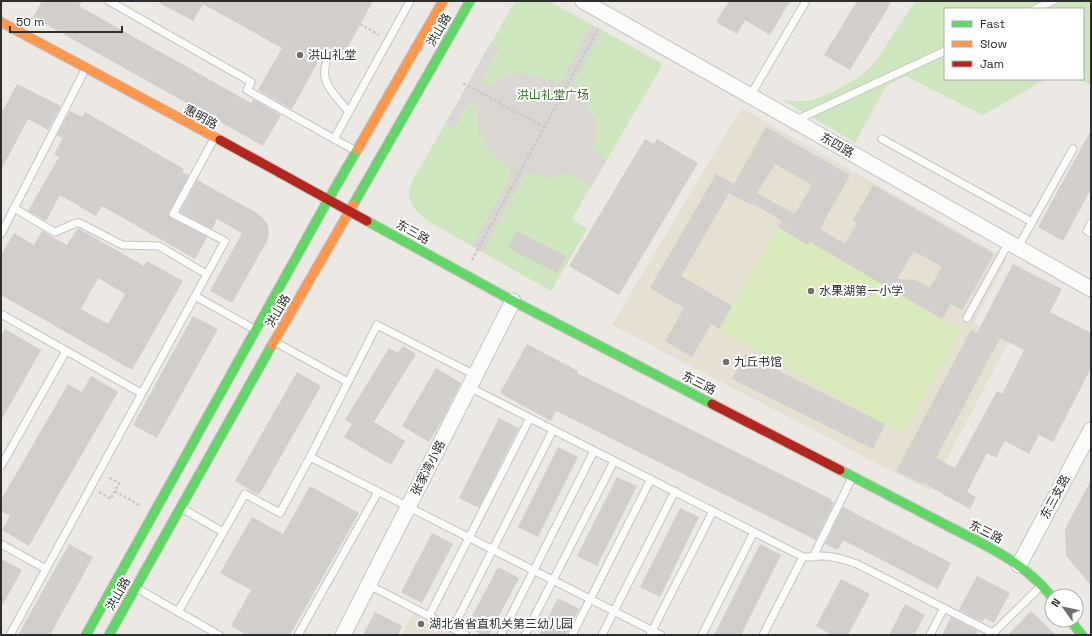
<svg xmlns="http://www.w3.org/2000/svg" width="1092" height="636" viewBox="0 0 1092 636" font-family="'Space Grotesk','Noto Sans SC',sans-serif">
	<rect width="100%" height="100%" fill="#ece8e4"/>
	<g fill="#e6e0d3">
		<polygon points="741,108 1007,259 974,323 1009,341 930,491 612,325"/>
		<polygon points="413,613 455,635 402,635"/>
	</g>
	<g fill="#cee6be">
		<path d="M515 1H549L663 64 572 219 587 229 551 291 431 223C421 216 408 206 409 192 409 188 412 184 413 180Z"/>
		<path d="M915 1H1091V85L1079 79H1083V9H945V79H1046L983 115 906 76 886 86 855 143 783 100C792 101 802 102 811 100 819 99 827 94 834 91 852 82 866 74 878 58Z"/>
	</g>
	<polygon fill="#d9eabb" points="778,227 808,245 812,238 827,252 961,331 903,433 873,418 719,329"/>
	<polygon fill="#dad6d2" points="591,25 602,30 571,89 585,103 593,114 596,120 598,127 596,141 592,151 607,160 591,186 567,173 558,176 549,177 540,176 526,172 483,252 472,246 509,179 509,166 499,159 491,152 480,134 477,124 479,107 469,101 455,128 446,123 490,44 499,49 481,81 491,86 501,78 510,74 519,73 539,76 560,83"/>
	<g fill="#d1cecb" fill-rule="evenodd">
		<polygon points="42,1 82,1 79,6 251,103 253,99 281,115 263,146 33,17"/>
		<polygon points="156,1 373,1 342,58 335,54 335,51 332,48 329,47 326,49 325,49 292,109 258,90 282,48 203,4 193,21"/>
		<polygon points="729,1 790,1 770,35 745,20 737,34 716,22"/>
		<polygon points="857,1 892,1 850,70 824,55"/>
		<polygon points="17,84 61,106 48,130 28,119 1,170 1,114"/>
		<polygon points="70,111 82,117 85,112 184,169 182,172 189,175 169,212 168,215 171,218 207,237 195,259 102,206 96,216 60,195 46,221 28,211 59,157 54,154 63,138 57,135"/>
		<path d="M766 127 850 175 820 229 845 244 857 223 853 220 873 185 994 254 962 310 951 304 942 319 810 242 808 245 778 227 782 221 755 205 747 203 729 193ZM775 164 812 185 795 214 757 193ZM914 251 942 267 930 288 916 280 897 279Z"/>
		<polygon points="1091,130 1091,189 1063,241 1038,227"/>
		<polygon points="645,139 654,144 657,139 698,163 619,295 569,266"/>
		<polygon points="716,174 734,184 681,276 732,306 719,329 711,324 692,357 665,341 684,308 650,288"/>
		<polygon points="197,180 255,212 262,217 268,225 269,234 267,241 232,303 210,291 242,233 217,219 212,229 180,212"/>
		<path d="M78 228 144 266 147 261 183 281 132 370 1 295V255L14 233 34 245 42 231 67 245ZM98 278 125 294 108 324 81 309Z"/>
		<polygon points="517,231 566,256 557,273 508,248"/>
		<path d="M1013 264 1062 289 1050 312 1091 333V368L1053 442 1039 435 1029 454 1005 441 996 458 987 453 967 492 976 497 970 509 923 483 922 484 896 471 971 330 977 333ZM1000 338 1024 350 1002 394 997 391 955 468 936 458Z"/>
		<polygon points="193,316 218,329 157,438 133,425"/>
		<polygon points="5,329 41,350 1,421 1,337"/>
		<polygon points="527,344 578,371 577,373 831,499 831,501 834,503 816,540 556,411 551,421 500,393"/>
		<polygon points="403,346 416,354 374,422 405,441 391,465 344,437 352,424 345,420 389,348 398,353"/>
		<polygon points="745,354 885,424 873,449 732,379"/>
		<polygon points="436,368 461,383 444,417 429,442 402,426"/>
		<polygon points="297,372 321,386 259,495 235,481"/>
		<polygon points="91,376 118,392 29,546 2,530 10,516 1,511 1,500 68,384 82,392"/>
		<polygon points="499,418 519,428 479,508 459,498"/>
		<polygon points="558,447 578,457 538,537 518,527"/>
		<polygon points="617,477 637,486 597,566 577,556"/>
		<polygon points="1091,480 1091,585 1066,556 1065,529"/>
		<polygon points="310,486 359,513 290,635 247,635 231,626 251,590 220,573 252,517 283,534"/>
		<polygon points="843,507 951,563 938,589 843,540 838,550 825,544"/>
		<polygon points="680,508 699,517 660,597 640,587"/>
		<polygon points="432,533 453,544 422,603 401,592"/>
		<polygon points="69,544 93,557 50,635 18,635"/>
		<polygon points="760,544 781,555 741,635 714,635"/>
		<polygon points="1,559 22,570 1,608"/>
		<polygon points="498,567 519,578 489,635 483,635 467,626"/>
		<polygon points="977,576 1010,593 994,623 985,618 982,622 959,610"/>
		<polygon points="841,579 870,594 848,635 832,635 816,626"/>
		<polygon points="558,598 579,609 566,635 539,635"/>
		<polygon points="905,604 925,615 914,635 889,635"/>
		<polygon points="1031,611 1056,635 1008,635"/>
		<polygon points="375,612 402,626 398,635 363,635"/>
		<polygon points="951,617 978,631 976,635 942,635"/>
	</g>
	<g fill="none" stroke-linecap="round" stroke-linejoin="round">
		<g stroke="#c5c4c5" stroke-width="9">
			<g id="lane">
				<polyline points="109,1 251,82 247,90 354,150"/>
				<polyline points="1035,9 1053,1"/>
				<path d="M330 52C316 80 331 90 348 111"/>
				<polyline points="750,96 806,1"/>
				<polyline points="794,121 945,51"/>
				<polyline points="334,139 410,1"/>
				<polyline points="882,139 1032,222"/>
				<polyline points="14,208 51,230 55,232 76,223 80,223 122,245 159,246 206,274"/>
				<polyline points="1091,223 1087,231 1091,233"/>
				<polyline points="1,234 85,70"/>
				<polyline points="1018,247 1073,149"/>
				<polyline points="195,296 254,329"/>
				<polyline points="1,314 141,393"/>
				<polyline points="967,318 1009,242"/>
				<polyline points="275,342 348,382"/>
				<polyline points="469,387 803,557 763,635"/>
				<polyline points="310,457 661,635"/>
				<polyline points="1,466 66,351"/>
				<polyline points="183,509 223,532"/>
				<polyline points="1,544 46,569"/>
				<path d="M803 557C810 557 816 556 822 556 834 556 846 560 857 564L993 633 1040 587"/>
				<polyline points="813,557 852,478"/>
				<polyline points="369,585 466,635"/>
				<polyline points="138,589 219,635"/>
				<polyline points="178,612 245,494 280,513 310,457 377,325 475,375"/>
				<polyline points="429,616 530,418"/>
				<polyline points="453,628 553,430"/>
				<polyline points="10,635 225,241 173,214 214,139"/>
				<polyline points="298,635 378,492"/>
				<polyline points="501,635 594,451"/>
				<polyline points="525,635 614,461"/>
				<polyline points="572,635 651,479"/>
				<polyline points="602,635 675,491"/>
				<polyline points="650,635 713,511"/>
				<polyline points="702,635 754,532"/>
				<polyline points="930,635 944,608"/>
			</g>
		</g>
		<g stroke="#c5c4c5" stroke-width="17">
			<g id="street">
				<polyline points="583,1 1091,289"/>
				<polyline points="1019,565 1091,430"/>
				<polyline points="343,635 513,301"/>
			</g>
		</g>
		<g stroke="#c5c4c5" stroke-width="11">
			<g id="fast">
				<polyline points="353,205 470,1"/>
				<polyline points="367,221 513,301 712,404"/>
				<path d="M840 470C875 488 909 506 944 524 984 545 1022 560 1052 597"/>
				<polyline points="1070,620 1082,635"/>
				<polyline points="86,635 328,200 357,150"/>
				<polyline points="109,635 272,345"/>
			</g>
		</g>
		<g stroke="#c5c4c5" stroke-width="11">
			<g id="slow">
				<polyline points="1,22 220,140"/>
				<polyline points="357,150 443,1"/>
				<polyline points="272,345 353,205"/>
			</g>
		</g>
		<g stroke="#c5c4c5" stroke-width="11">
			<g id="jam">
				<polyline points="220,140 367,221"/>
				<polyline points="712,404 840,470"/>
			</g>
		</g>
		<g stroke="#c9c9c8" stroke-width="2.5" stroke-dasharray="3 2" stroke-linecap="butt">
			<polyline points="360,24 379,35"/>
			<polyline points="463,83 544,127"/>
			<polyline points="472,260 599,27"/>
			<polyline points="115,491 139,505"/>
			<polyline points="99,492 111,499 119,483 108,477"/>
		</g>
		<use href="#lane" stroke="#fcfcfb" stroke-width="7"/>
		<use href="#street" stroke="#fcfcfb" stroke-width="15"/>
		<use href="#fast" stroke="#63d668" stroke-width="9"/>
		<use href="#slow" stroke="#ff974d" stroke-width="9"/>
		<use href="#jam" stroke="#b3261e" stroke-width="9"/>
	</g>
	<g fill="#706f6e" stroke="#fff" stroke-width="1.5">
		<circle cx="300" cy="55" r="4"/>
		<circle cx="811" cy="291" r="4"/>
		<circle cx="726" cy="362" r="4"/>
		<circle cx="421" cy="624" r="4"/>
	</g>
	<g text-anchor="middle" stroke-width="4" stroke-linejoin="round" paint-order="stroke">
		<g font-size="12" fill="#2e2e2e" stroke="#fff">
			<text transform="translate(439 30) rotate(-60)" y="4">洪山路</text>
			<text transform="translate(201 117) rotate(29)" y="4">惠明路</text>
			<text transform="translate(837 145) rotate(30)" y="4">东四路</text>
			<text transform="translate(413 232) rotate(29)" y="4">东三路</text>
			<text transform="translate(278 311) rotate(-60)" y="4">洪山路</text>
			<text transform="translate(699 383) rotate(27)" y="4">东三路</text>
			<text transform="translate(428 468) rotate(-63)" y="4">张家湾小路</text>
			<text transform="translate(1055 497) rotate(-62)" y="4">东三支路</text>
			<text transform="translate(986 532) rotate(27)" y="4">东三路</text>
			<text transform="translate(118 594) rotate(-60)" y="4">洪山路</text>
		</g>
		<g font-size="12" fill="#2e2e2e" stroke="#fff" text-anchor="start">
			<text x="308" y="59">洪山礼堂</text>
			<text x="819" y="295">水果湖第一小学</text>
			<text x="734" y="366">九丘书馆</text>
			<text x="429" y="628">湖北省省直机关第三幼儿园</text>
		</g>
		<g font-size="12" fill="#2c6e1b" stroke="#fff">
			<text x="553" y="99">洪山礼堂广场</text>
		</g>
	</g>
	<rect width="1092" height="636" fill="none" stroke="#2e2e2e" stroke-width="4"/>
	<rect x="944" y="8" width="140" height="72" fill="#ffffff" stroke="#ababab"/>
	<rect x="952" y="21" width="20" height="6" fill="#63d668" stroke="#ababab"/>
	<text x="980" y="28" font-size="12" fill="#2e2e2e">Fast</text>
	<rect x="952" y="41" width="20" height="6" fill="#ff974d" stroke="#ababab"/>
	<text x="980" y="48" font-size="12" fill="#2e2e2e">Slow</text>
	<rect x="952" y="61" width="20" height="6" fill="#b3261e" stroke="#ababab"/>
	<text x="980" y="68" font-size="12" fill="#2e2e2e">Jam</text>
	<g transform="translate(1064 608) rotate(303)"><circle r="19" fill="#ffffff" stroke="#ababab"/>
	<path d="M0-3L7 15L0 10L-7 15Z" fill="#706f6e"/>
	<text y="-6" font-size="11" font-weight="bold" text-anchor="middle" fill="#2e2e2e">N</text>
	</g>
	<path d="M10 26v6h112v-6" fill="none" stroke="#2e2e2e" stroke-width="2"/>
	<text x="16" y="26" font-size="12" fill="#2e2e2e" stroke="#ffffff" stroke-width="3" paint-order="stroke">50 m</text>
</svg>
